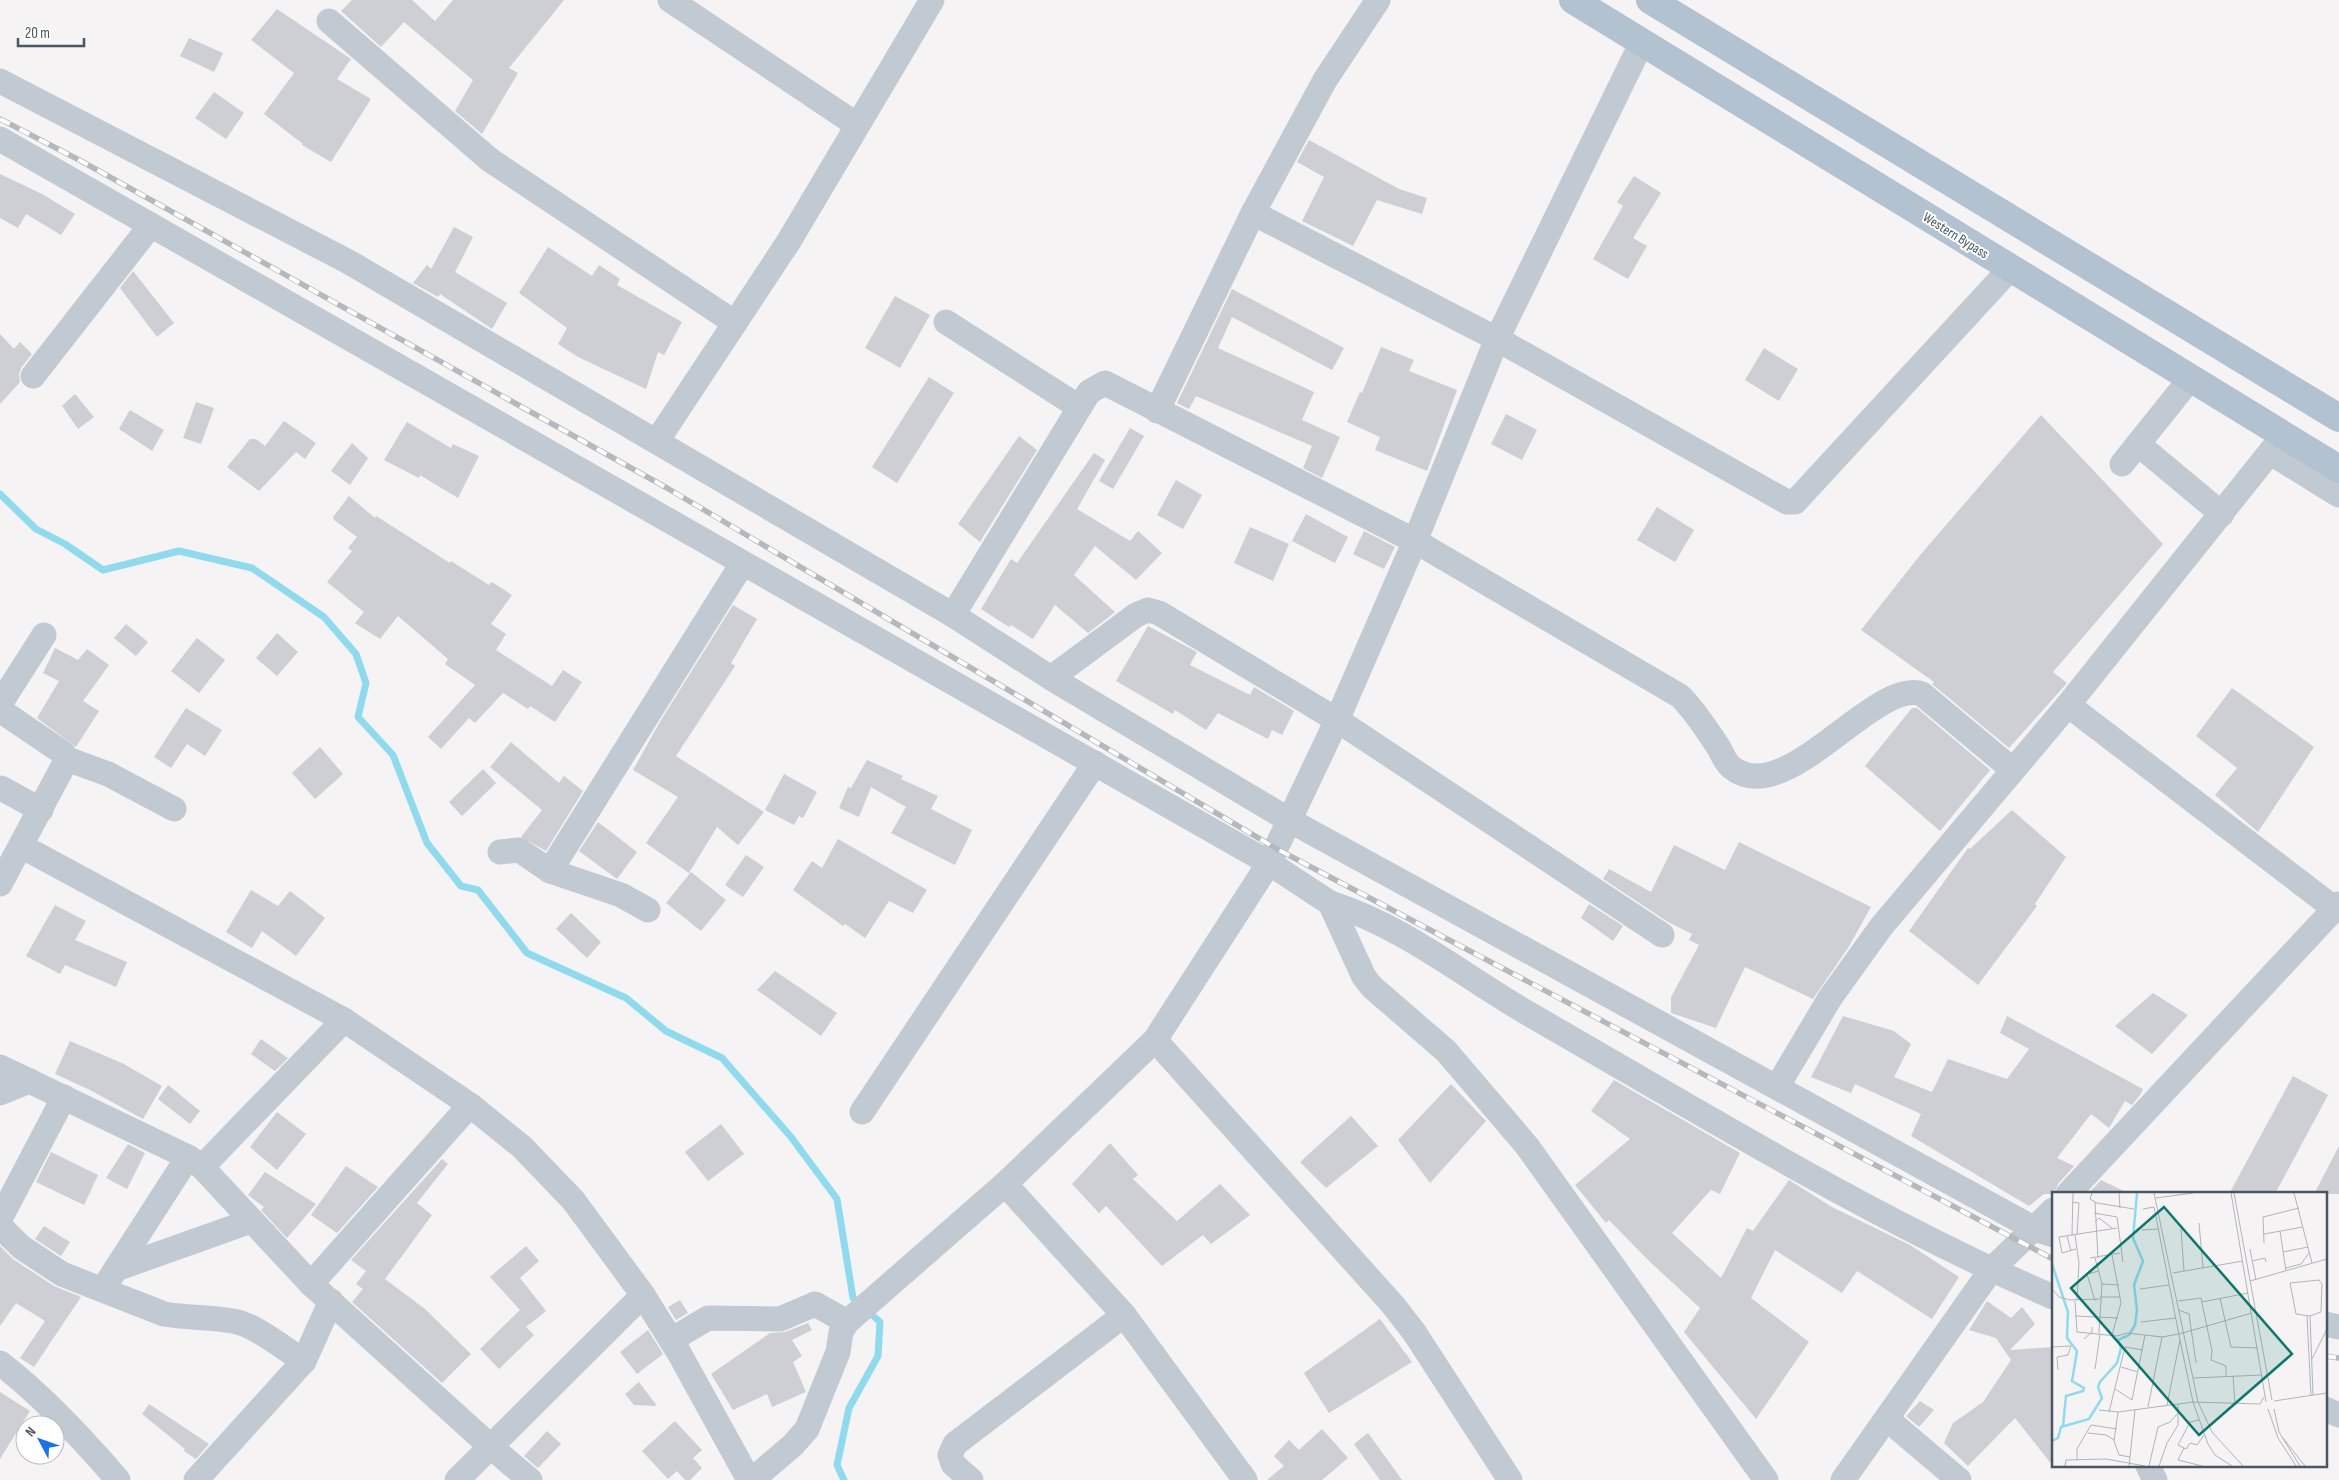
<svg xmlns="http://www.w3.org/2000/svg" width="2339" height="1480" viewBox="0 0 2339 1480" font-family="'Sofia Sans Condensed',sans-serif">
	<rect width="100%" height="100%" fill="#f5f3f3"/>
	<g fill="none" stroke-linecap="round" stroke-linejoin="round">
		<polyline stroke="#90daee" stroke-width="7" points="0,494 36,529 65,544 103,570 179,551 252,568 324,617 356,654 366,683 358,717 393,755 427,843 461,886 478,890 527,953 626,998 666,1031 722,1058 791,1137 837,1199 853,1298 880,1322 878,1356 849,1408 837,1465 844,1480"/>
	</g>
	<g fill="#cdcfd5">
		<polygon points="352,0 412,0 435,21 453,0 564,0 509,68 518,73 482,134 455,111 473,80 404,22 381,47 341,11"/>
		<polygon points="277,9 351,59 337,79 371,99 331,162 302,145 303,144 264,114 294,73 251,40"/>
		<polygon points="189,38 223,53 214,72 180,56"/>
		<polygon points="214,92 244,113 226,139 195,118"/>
		<polygon points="1309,140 1399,189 1427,198 1422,214 1377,200 1353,246 1302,221 1324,177 1297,162"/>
		<polygon points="0,174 42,194 75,214 61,235 26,214 18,228 0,218"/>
		<polygon points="1634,176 1661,193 1633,238 1647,246 1628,279 1593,259 1623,206 1617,202"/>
		<polygon points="454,227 473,237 455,272 507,303 492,329 440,294 438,297 413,283 427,265 431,269"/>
		<polygon points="548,247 592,276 599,265 620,279 617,285 682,322 664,355 658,352 646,389 578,357 558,344 567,328 519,293"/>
		<polygon points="133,271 174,323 157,337 120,288"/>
		<polygon points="1232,289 1344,348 1332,370 1232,317 1218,348 1314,392 1302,420 1340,437 1322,478 1303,468 1312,446 1196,396 1189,409 1177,403"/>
		<polygon points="895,296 930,315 900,368 865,348"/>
		<polygon points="0,334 14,349 20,342 32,354 21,368 19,374 20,382 0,404"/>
		<polygon points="1381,347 1414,360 1409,371 1457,390 1427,471 1375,450 1380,437 1347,422 1360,392 1362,393"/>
		<polygon points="1764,348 1798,369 1779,401 1745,380"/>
		<polygon points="929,377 954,393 897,483 872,467"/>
		<polygon points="75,394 94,417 78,429 62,406"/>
		<polygon points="196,402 214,408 201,444 183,438"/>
		<polygon points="130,410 164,430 152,451 119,429"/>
		<polygon points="1506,414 1537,430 1522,460 1491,444"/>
		<polygon points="2041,415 2163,544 2053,672 2067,683 2009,748 1932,684 1934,682 1861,630 1921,554"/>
		<polygon points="284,421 316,443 305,459 296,452 259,491 227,467 250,439 256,439 265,446"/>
		<polygon points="407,422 451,448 453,444 479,456 458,498 420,475 419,478 384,460"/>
		<polygon points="1130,428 1144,436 1113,489 1099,481"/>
		<polygon points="1019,436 1037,450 980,542 958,524"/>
		<polygon points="352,443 368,458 350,485 331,471"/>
		<polygon points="1094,453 1105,460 1077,509 1130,541 1138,531 1162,553 1136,580 1095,546 1074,575 1115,612 1088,633 1055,605 1033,639 1011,625 1009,627 981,609 1011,559 1017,563"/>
		<polygon points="1176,480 1202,495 1183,529 1157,515"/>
		<polygon points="349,496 375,518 376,516 450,563 451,561 489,585 492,582 512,595 491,624 506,634 496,650 552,686 563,670 582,682 555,722 530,706 528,709 503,693 475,723 469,718 441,749 428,737 475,685 445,664 448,659 398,616 380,639 355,623 364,612 327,582 352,551 348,548 357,537 334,520 333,517"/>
		<polygon points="1657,507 1694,530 1675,562 1637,540"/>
		<polygon points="1306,514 1348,537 1335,563 1292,541"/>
		<polygon points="1250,527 1289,544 1273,581 1234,563"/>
		<polygon points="1364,531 1395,547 1384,569 1353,554"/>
		<polygon points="733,605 757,619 731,663 735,666 676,756 764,812 738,845 717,827 689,873 646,843 678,797 633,770 661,720"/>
		<polygon points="126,624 148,642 136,656 114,638"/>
		<polygon points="1148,626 1197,652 1190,665 1250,695 1254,687 1294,711 1282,735 1272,730 1268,739 1218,713 1206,730 1175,710 1173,714 1116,681"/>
		<polygon points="277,633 298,652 277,676 256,658"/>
		<polygon points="197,638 225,660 199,693 171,671"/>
		<polygon points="55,648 78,660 87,649 109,665 83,701 99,711 76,747 37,718 59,681 43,673"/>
		<polygon points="2232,688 2314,747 2258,832 2215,795 2237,768 2196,736"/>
		<polygon points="186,708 222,730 205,756 187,744 171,768 154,757"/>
		<polygon points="1912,708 1917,708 1990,770 1940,831 1865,766"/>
		<polygon points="511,742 559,783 564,776 583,791 546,851 521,837 542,810 490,767"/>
		<polygon points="320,747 343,774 315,799 292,773"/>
		<polygon points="867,760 903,776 901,779 938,796 931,809 972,830 955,865 891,833 906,807 871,787 859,817 839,808 848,787 851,788"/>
		<polygon points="483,769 496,783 462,816 449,802"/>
		<polygon points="784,774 817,792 803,818 799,816 794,825 765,810"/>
		<polygon points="2012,810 2066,857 2035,904 2037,906 1978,985 1909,931 1968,848 1970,849"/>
		<polygon points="598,822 637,852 617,879 579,851"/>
		<polygon points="838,839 927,890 913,913 889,901 865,938 845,924 843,926 793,890 812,861 822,868"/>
		<polygon points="1739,842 1871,907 1848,948 1813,999 1745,967 1716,1028 1671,1013 1671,997 1699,945 1689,940 1692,934 1668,922 1603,879 1609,869 1651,892 1674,845 1725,870"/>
		<polygon points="746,855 764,867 743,897 725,885"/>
		<polygon points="691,872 726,900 701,931 666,903"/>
		<polygon points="251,890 278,906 290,891 325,918 296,956 262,931 252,948 226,932"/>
		<polygon points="1589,904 1623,926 1613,941 1581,918"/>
		<polygon points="55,905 86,921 75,940 127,962 116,987 65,965 60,974 26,956"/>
		<polygon points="571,913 601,942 587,958 556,929"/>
		<polygon points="775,971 837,1013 821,1036 757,990"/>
		<polygon points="2153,993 2188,1015 2152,1054 2115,1026"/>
		<polygon points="1843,1016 1894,1031 1911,1044 1894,1077 1932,1092 1948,1059 2007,1079 2029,1049 2000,1033 2007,1016 2143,1089 2140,1095 2132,1105 2125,1101 2109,1128 2091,1114 2057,1158 2074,1166 2058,1184 2054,1194 2044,1194 2029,1206 1911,1136 1921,1114 1855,1084 1851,1093 1811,1077"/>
		<polygon points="261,1039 288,1058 275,1071 251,1054"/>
		<polygon points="70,1041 124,1064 162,1086 143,1119 90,1090 55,1074"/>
		<polygon points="2293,1076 2328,1095 2275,1194 2229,1194"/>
		<polygon points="1614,1080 1740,1153 1720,1194 1711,1190 1672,1233 1721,1278 1747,1228 1753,1231 1789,1180 1832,1207 1910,1245 1959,1277 1932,1319 1857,1271 1842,1293 1775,1250 1751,1298 1809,1342 1756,1419 1684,1332 1700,1308 1648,1260 1609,1220 1606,1223 1575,1185 1630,1139 1591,1111"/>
		<polygon points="1451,1084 1486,1121 1430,1183 1398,1140"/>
		<polygon points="168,1085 200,1111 190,1124 158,1099"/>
		<polygon points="277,1112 306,1134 277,1170 250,1147"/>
		<polygon points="1351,1116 1378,1146 1326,1188 1300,1162"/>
		<polygon points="721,1124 744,1154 708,1181 685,1152"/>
		<polygon points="1110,1143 1138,1175 1133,1179 1177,1221 1220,1184 1250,1215 1211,1244 1203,1235 1162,1266 1106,1206 1099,1213 1072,1184"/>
		<polygon points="128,1144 145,1153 127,1189 106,1178"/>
		<polygon points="2339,1146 2339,1194 2314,1194"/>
		<polygon points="51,1152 98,1175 84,1205 36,1182"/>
		<polygon points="442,1159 448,1164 417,1203 432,1215 385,1279 425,1309 471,1354 442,1383 352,1302 363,1289 356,1284 366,1271 351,1260"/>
		<polygon points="346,1166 378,1187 337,1233 311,1215"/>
		<polygon points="265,1172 316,1204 287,1238 261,1210 264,1207 248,1195"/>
		<polygon points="2101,1180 2130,1194 2088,1194"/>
		<polygon points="44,1226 70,1242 61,1256 35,1239"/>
		<polygon points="0,1246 13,1259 54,1286 81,1297 34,1367 20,1358 45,1321 16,1303 0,1326"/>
		<polygon points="526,1246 539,1261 520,1278 546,1311 526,1327 534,1335 499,1369 480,1349 520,1310 490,1277"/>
		<polygon points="680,1300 688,1313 676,1320 668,1307"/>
		<polygon points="1987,1301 2011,1318 2022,1307 2035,1324 2010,1350 2053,1347 2053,1466 2015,1418 1968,1466 1944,1443 1953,1423 1983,1402 2011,1360 1996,1338 1969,1330"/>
		<polygon points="1380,1319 1412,1362 1329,1413 1304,1373"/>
		<polygon points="808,1323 812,1330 792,1340 802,1356 793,1362 806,1392 772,1407 767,1394 733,1410 711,1374 770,1333 785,1332"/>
		<polygon points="648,1330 663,1354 637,1374 620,1352"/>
		<polygon points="639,1382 657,1406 634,1405 625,1394"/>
		<polygon points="0,1392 30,1411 0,1459"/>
		<polygon points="1920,1401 1934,1410 1919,1427 1906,1416"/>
		<polygon points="149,1404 209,1444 196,1459 184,1451 185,1449 142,1414"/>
		<polygon points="675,1421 702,1450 693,1458 702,1468 690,1480 685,1480 677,1471 668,1479 642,1451"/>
		<polygon points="1322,1429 1348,1458 1322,1480 1267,1480 1284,1466 1274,1456 1289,1440 1299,1450"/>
		<polygon points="547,1431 561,1444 538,1468 524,1456"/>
		<polygon points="1368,1433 1402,1480 1380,1480 1354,1444"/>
	</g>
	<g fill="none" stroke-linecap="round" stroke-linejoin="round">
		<g stroke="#c1cad2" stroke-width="25">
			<polyline points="670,0 857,125"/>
			<polyline points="329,21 490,160 735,323"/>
			<polyline points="0,81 347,261 953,615 1051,678 1289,820 2035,1229 2053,1235"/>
			<polyline points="0,139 1269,863 1330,903 1364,977 1372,987 1446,1051 1527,1146 1766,1480"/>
			<polyline points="1253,213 1497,339 1787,502 1795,502 2010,269"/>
			<polyline points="946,322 1079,407"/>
			<polyline points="33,376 151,225"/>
			<polyline points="1157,411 1253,213 1325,80 1378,0"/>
			<polyline points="657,441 789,241 932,0"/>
			<polyline points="2138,444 2222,514"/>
			<polyline points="2271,453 2339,495"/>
			<polyline points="2122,464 2190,379"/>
			<path d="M953 615 1089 392 1105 383 1415 541 1680 696C1696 712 1707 730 1719 748 1722 754 1726 763 1731 767 1784 812 1875 677 1922 694L2013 770"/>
			<polyline points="1051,678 1136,615 1148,610 1159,613 1337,720 1662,935"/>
			<polyline points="0,704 44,635"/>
			<polyline points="2068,705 2335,909"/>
			<polyline points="0,710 63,753 67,759 108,774 174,809"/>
			<polyline points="1,788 41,810"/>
			<polyline points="21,846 344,1020 470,1105 522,1147 573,1200 643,1295 678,1351 749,1480"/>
			<polyline points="500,852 519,850 550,871 621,895 648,910"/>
			<polyline points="550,871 742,564"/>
			<polyline points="0,884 67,759"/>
			<path d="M1330 903C1406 927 1467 979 1536 1018 1705 1115 1873 1219 2053 1297"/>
			<polyline points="1155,1040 1393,1305 1414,1332 1510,1480"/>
			<polyline points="0,1067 188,1157 202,1167 311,1284 490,1446 530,1480"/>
			<polyline points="1777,1087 1830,998 1881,927 2068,705 2283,436"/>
			<polyline points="0,1093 30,1081"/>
			<polyline points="862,1112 1095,763"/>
			<polyline points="202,1167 344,1020"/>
			<polyline points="1005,1184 1124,1315 1245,1480"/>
			<polyline points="2068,1194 2339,904"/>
			<polyline points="0,1219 64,1097"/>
			<path d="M0 1226 21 1247 62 1274 164 1314C187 1318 211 1317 233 1321 256 1325 284 1349 304 1361"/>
			<polyline points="116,1269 251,1221"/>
			<polyline points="311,1284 470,1105"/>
			<polyline points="103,1289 188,1157"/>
			<polyline points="2325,1324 2339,1327"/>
			<polyline points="671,1340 708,1318 780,1319 815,1304 847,1322"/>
			<path d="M0 1363C44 1397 82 1438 118 1480"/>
			<polyline points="2325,1409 2339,1415"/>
			<polyline points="1887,1419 1959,1480"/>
			<polyline points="2148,1466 2155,1480"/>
			<polyline points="196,1480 304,1361 331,1301"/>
			<polyline points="457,1480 643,1295"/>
			<polyline points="752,1480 793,1445 807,1429 838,1352 841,1332 847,1322 1005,1184 1155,1040 1269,863 1337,720 1415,541 1497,339 1642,42"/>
			<polyline points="971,1480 953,1464 950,1455 955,1444 1124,1315"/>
			<polyline points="1843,1480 1991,1270 2053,1210"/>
		</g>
		<g stroke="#b3c2d1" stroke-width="28">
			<polyline points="1573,0 2339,469"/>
			<polyline points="1650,0 2339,418"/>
		</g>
		<g stroke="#b5b8bd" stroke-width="5.5">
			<g id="rail">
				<polyline points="0,119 83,162 667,488 1277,849 2053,1259"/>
				<polyline points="2325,1356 2339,1358"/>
			</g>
		</g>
		<use href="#rail" stroke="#fff" stroke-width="4" stroke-dasharray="11" stroke-linecap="butt"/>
	</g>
	<g text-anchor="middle" stroke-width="4" stroke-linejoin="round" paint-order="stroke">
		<g font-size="14" fill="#4a5661" stroke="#fff">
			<text transform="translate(1956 235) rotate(32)" y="5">Western Bypass</text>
		</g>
	</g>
	<g transform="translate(2052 1192)">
		<rect width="275" height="275" fill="#f5f3f3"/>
		<path fill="none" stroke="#90daee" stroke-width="2.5" d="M0 72 16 120 15 146 25 159 20 189 32 196 31 199 14 204 11 234M0 249 6 246 9 235 37 227 50 206 46 195 48 190 65 171 69 156 66 148 77 143 83 133 85 118 82 93 91 69 81 46 85 1"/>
		<path fill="none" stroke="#b1b4b9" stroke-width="1" d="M40 1 38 7 45 11 82 17M67 1 68 16M102 1 146 210 160 240 191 274M179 1 214 210M182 1 220 208M242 1 260 71M104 6 141 1M20 10 27 11 25 42M43 10 46 66M91 17 102 15 128 148 115 213M42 21 65 25 71 70M43 30 47 26 60 36M147 31 151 76M129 37 132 79M90 38 106 37M228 39 234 79M212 42 251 35M20 43 21 1M23 43 27 71 25 108M15 44 19 59M212 51 211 25 247 16M24 57 10 61 7 45 65 36M198 57 204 88M231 60 256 55M38 66 68 61M43 66 50 92 47 141M200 69 213 66 214 70M234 76 249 72 257 61M121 81 191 69M267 88 270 92 269 120 258 124 244 122 238 91ZM198 89 275 67M50 92 67 93M0 97 7 105 18 108 48 107M88 97 117 93M48 105H68M168 106 179 155 206 156M23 109 25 140 65 144 75 141 110 145 127 142 200 121M43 109 35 82 47 79M126 109 149 106 160 159 159 168 174 174V184M150 110 196 101M127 118 137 122 144 171M23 124 66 126M255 124 259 204M258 124 261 203M89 130 124 126M60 143 69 111 60 63M32 147 40 140V135M128 148 141 210 156 252 163 263 180 274M0 155 19 154 16 163 5 165 6 178M260 167 275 137M69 175 86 180M43 177 48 142M181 184 183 212M142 186 210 183M63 197 80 208 93 143M222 209 275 201M96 215 110 145M216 217 226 246 244 274M222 217 227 240 248 274M47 218 66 220 141 210 208 212 212 205M57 220 73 155 91 158M66 220 62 249 67 263 78 265M147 228 138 230 126 253 134 257 138 251 145 253 152 243M36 241 54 243 62 248M231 246 253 274M132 256 126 268 150 274M25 268V257L39 233 65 237M13 274 14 268 54 267 93 274M77 274 83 218M97 274 106 235 118 230 126 221M107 274 115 251 126 233V212"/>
		<path fill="#0f766e" fill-opacity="0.15" stroke="#0f766e" stroke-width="2.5" d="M112 15 240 162 147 243 19 96Z"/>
		<rect width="275" height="275" fill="none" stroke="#4a5661" stroke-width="2.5"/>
	</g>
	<g transform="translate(40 1440) rotate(311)"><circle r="24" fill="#ffffff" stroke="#b7bbc0"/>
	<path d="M0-4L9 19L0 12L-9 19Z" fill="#1a73e8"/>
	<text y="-8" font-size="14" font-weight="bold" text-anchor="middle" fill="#4a5661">N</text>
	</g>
	<path d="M18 38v8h66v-8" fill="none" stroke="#4a5661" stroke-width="2.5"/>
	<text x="25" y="38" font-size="15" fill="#4a5661" stroke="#ffffff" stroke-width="4" paint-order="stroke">20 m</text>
</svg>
